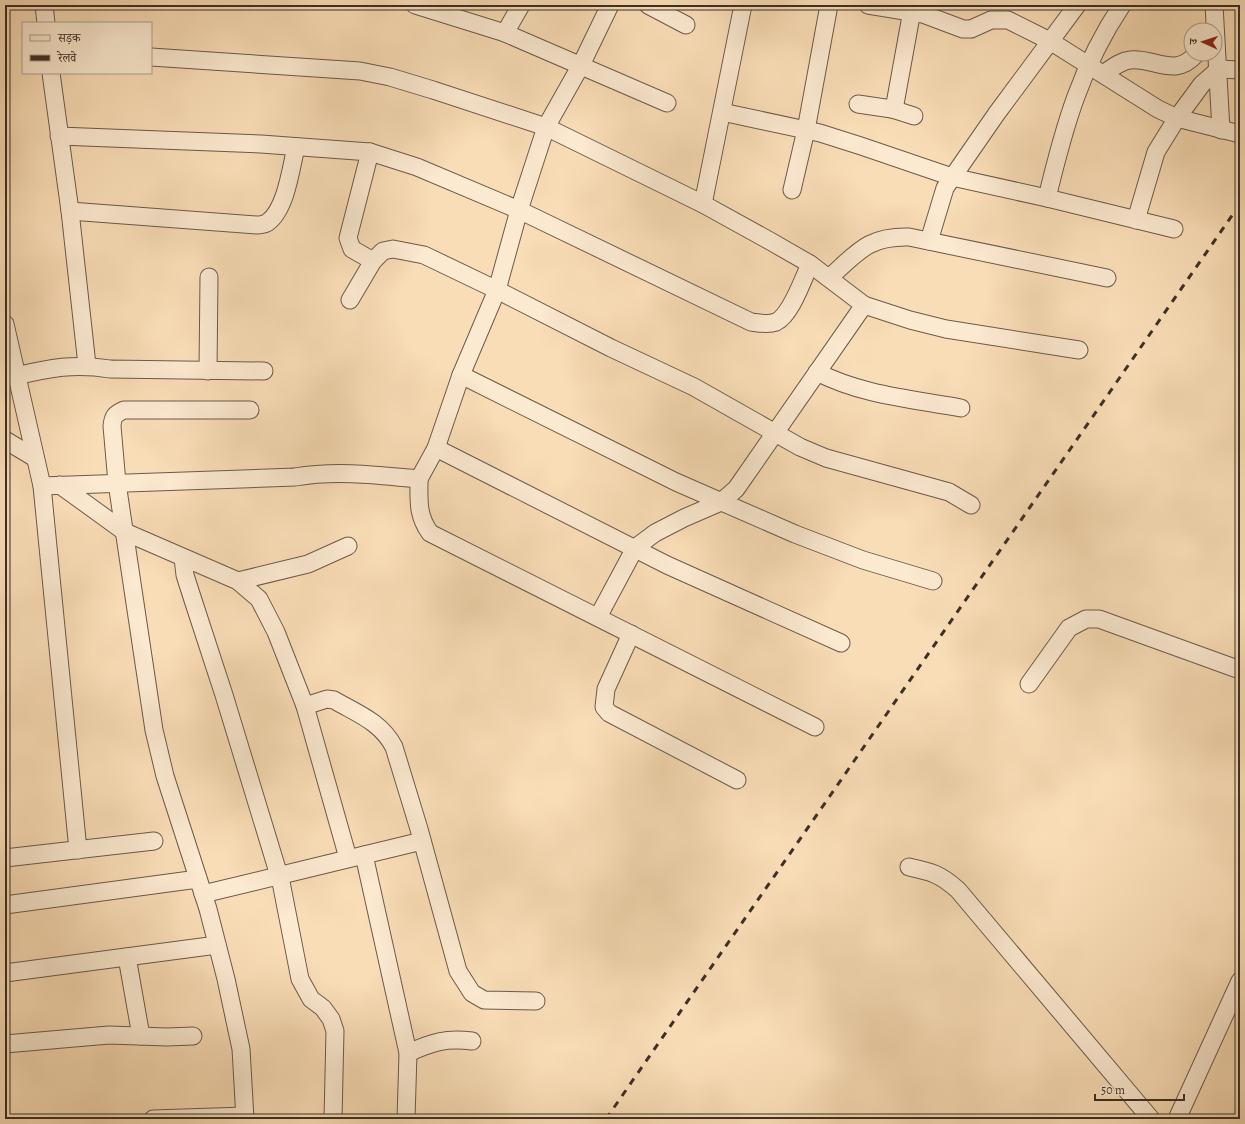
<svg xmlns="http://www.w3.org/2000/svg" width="1245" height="1124" viewBox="0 0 1245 1124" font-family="Alegreya,'Noto Serif Devanagari',serif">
	<rect width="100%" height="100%" fill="#f9ddb6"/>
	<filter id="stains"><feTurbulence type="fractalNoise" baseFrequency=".005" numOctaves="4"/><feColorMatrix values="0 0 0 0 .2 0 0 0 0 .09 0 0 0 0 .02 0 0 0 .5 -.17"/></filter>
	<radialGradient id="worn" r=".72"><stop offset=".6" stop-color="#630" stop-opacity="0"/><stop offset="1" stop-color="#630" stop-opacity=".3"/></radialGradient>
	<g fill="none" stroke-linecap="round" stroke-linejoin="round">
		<g stroke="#6c5a4a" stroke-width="19">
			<g id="minor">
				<polyline points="44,5 46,23"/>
				<polyline points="415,5 505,33 667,103"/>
				<polyline points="648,5 686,25"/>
				<polyline points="868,5 923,14 963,29 971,29 991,20 1008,20 1050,41 1158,109 1177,118 1240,134"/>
				<polyline points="1214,5 1221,130"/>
				<polyline points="505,33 521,5"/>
				<polyline points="151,57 360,71 390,77 433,90 546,127 703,204 770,241 810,264 864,305 910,320 946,329 1079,350"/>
				<polyline points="51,73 70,211 87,365"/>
				<path d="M1103 74C1111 69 1120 61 1130 60 1154 57 1175 79 1196 54"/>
				<polyline points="858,104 892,109 895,104 913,5"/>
				<polyline points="892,109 914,116"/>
				<polyline points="722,112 820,133 861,146 952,177 1047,198 1174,229"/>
				<path d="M59 136 261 144 370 152 417 167 519 210 751 322C759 323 768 325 776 322 791 315 803 279 810 264"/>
				<polyline points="370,152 348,238 352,249 373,261"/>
				<polyline points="792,190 806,130 829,5"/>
				<path d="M1047 198C1064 127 1081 66 1122 5"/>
				<polyline points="703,204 743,5"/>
				<path d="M70 211 257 225C260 225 266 224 268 222 286 209 291 168 296 147"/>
				<polyline points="1136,220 1156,152 1177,118 1202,84 1219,69 1240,70"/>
				<polyline points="929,241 945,188 997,113 1077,5"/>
				<path d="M829 278C858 252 868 236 909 237L1107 278"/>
				<polyline points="350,300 373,261 383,251 393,249 424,255 497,290 611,348 694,387 800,447 826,458 949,492 971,505"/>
				<polyline points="5,324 42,486 78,850"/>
				<polyline points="208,371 209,277"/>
				<path d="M817 372C861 395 913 399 961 408"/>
				<polyline points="461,375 676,482 795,534 863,560 933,581"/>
				<path d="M16 376C49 368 75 363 110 369L264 371"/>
				<polyline points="5,440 35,458"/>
				<polyline points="436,448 667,565 841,643"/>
				<path d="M419 479C419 500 417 515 430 533L815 727"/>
				<polyline points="60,485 125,532 238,581 259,599 276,632 305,706 348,858"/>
				<path d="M42 486 295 477C336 470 377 475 419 479L436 448 461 375 497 290 519 210 546 127 581 65 610 5"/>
				<polyline points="183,558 185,575 192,597 224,695 281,882 300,979 311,999 323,1008 331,1019 335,1031 333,1119"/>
				<polyline points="238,581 308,564 348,546"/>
				<polyline points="598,617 635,548 655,533 684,518 721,502 736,489 864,305"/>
				<polyline points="631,634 606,689 604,707 609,713 737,780"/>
				<polyline points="1029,684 1069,628 1086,619 1099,619 1240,670"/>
				<path d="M305 706 327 699 334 700C358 714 381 722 394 747L419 829 458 971 472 993 484 1000 536 1001"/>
				<polyline points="364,855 408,1053 406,1119"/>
				<polyline points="5,858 154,841"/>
				<path d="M909 867C932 872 940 874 958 890L1151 1119"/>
				<path d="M203 894C276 877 349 858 422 841"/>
				<polyline points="5,905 198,879"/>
				<polyline points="127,957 141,1036"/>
				<polyline points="5,973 217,945"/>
				<polyline points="5,1044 109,1035 167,1037 193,1036"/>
				<path d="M408 1053C433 1042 445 1038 472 1041"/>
				<polyline points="153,1119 245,1116"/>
				<path d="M245 1119 241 1049 226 979 208 909 165 776 154 730 117 483 112 426C113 416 115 414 124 410H250"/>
				<polyline points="1177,1119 1240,981"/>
			</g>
		</g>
		<use href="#minor" stroke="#fbe9d0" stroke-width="17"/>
		<polyline stroke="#3d2f26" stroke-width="3" stroke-dasharray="7 7" stroke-linecap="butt" points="606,1119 1240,204"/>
	</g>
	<rect width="1245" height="1124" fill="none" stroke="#f9ddb6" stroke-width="20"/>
	<rect x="6" y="6" width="1233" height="1112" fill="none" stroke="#3d2f26" stroke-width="2"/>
	<rect x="10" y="10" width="1225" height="1104" fill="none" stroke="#3d2f26"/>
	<rect x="22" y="22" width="130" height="52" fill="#fbe9d0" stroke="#af9f8c"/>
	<rect x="30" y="35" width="20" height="6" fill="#fbe9d0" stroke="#af9f8c"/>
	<text x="58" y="42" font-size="12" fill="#3d2f26">सड़क</text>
	<rect x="30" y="55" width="20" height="6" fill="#3d2f26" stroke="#af9f8c"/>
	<text x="58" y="62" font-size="12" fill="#3d2f26">रेलवे</text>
	<g transform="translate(1203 42) rotate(273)"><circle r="19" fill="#fbe9d0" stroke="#af9f8c"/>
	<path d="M0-3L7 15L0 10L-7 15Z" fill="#8f2418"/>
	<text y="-6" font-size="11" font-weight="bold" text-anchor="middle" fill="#3d2f26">उ</text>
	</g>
	<path d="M1095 1094v6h89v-6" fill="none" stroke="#3d2f26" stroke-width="2"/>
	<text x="1101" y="1094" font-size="12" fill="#3d2f26" stroke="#fbe9d0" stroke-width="3" paint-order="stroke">50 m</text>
	<rect width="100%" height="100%" filter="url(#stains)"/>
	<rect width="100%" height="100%" fill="url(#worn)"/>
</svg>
